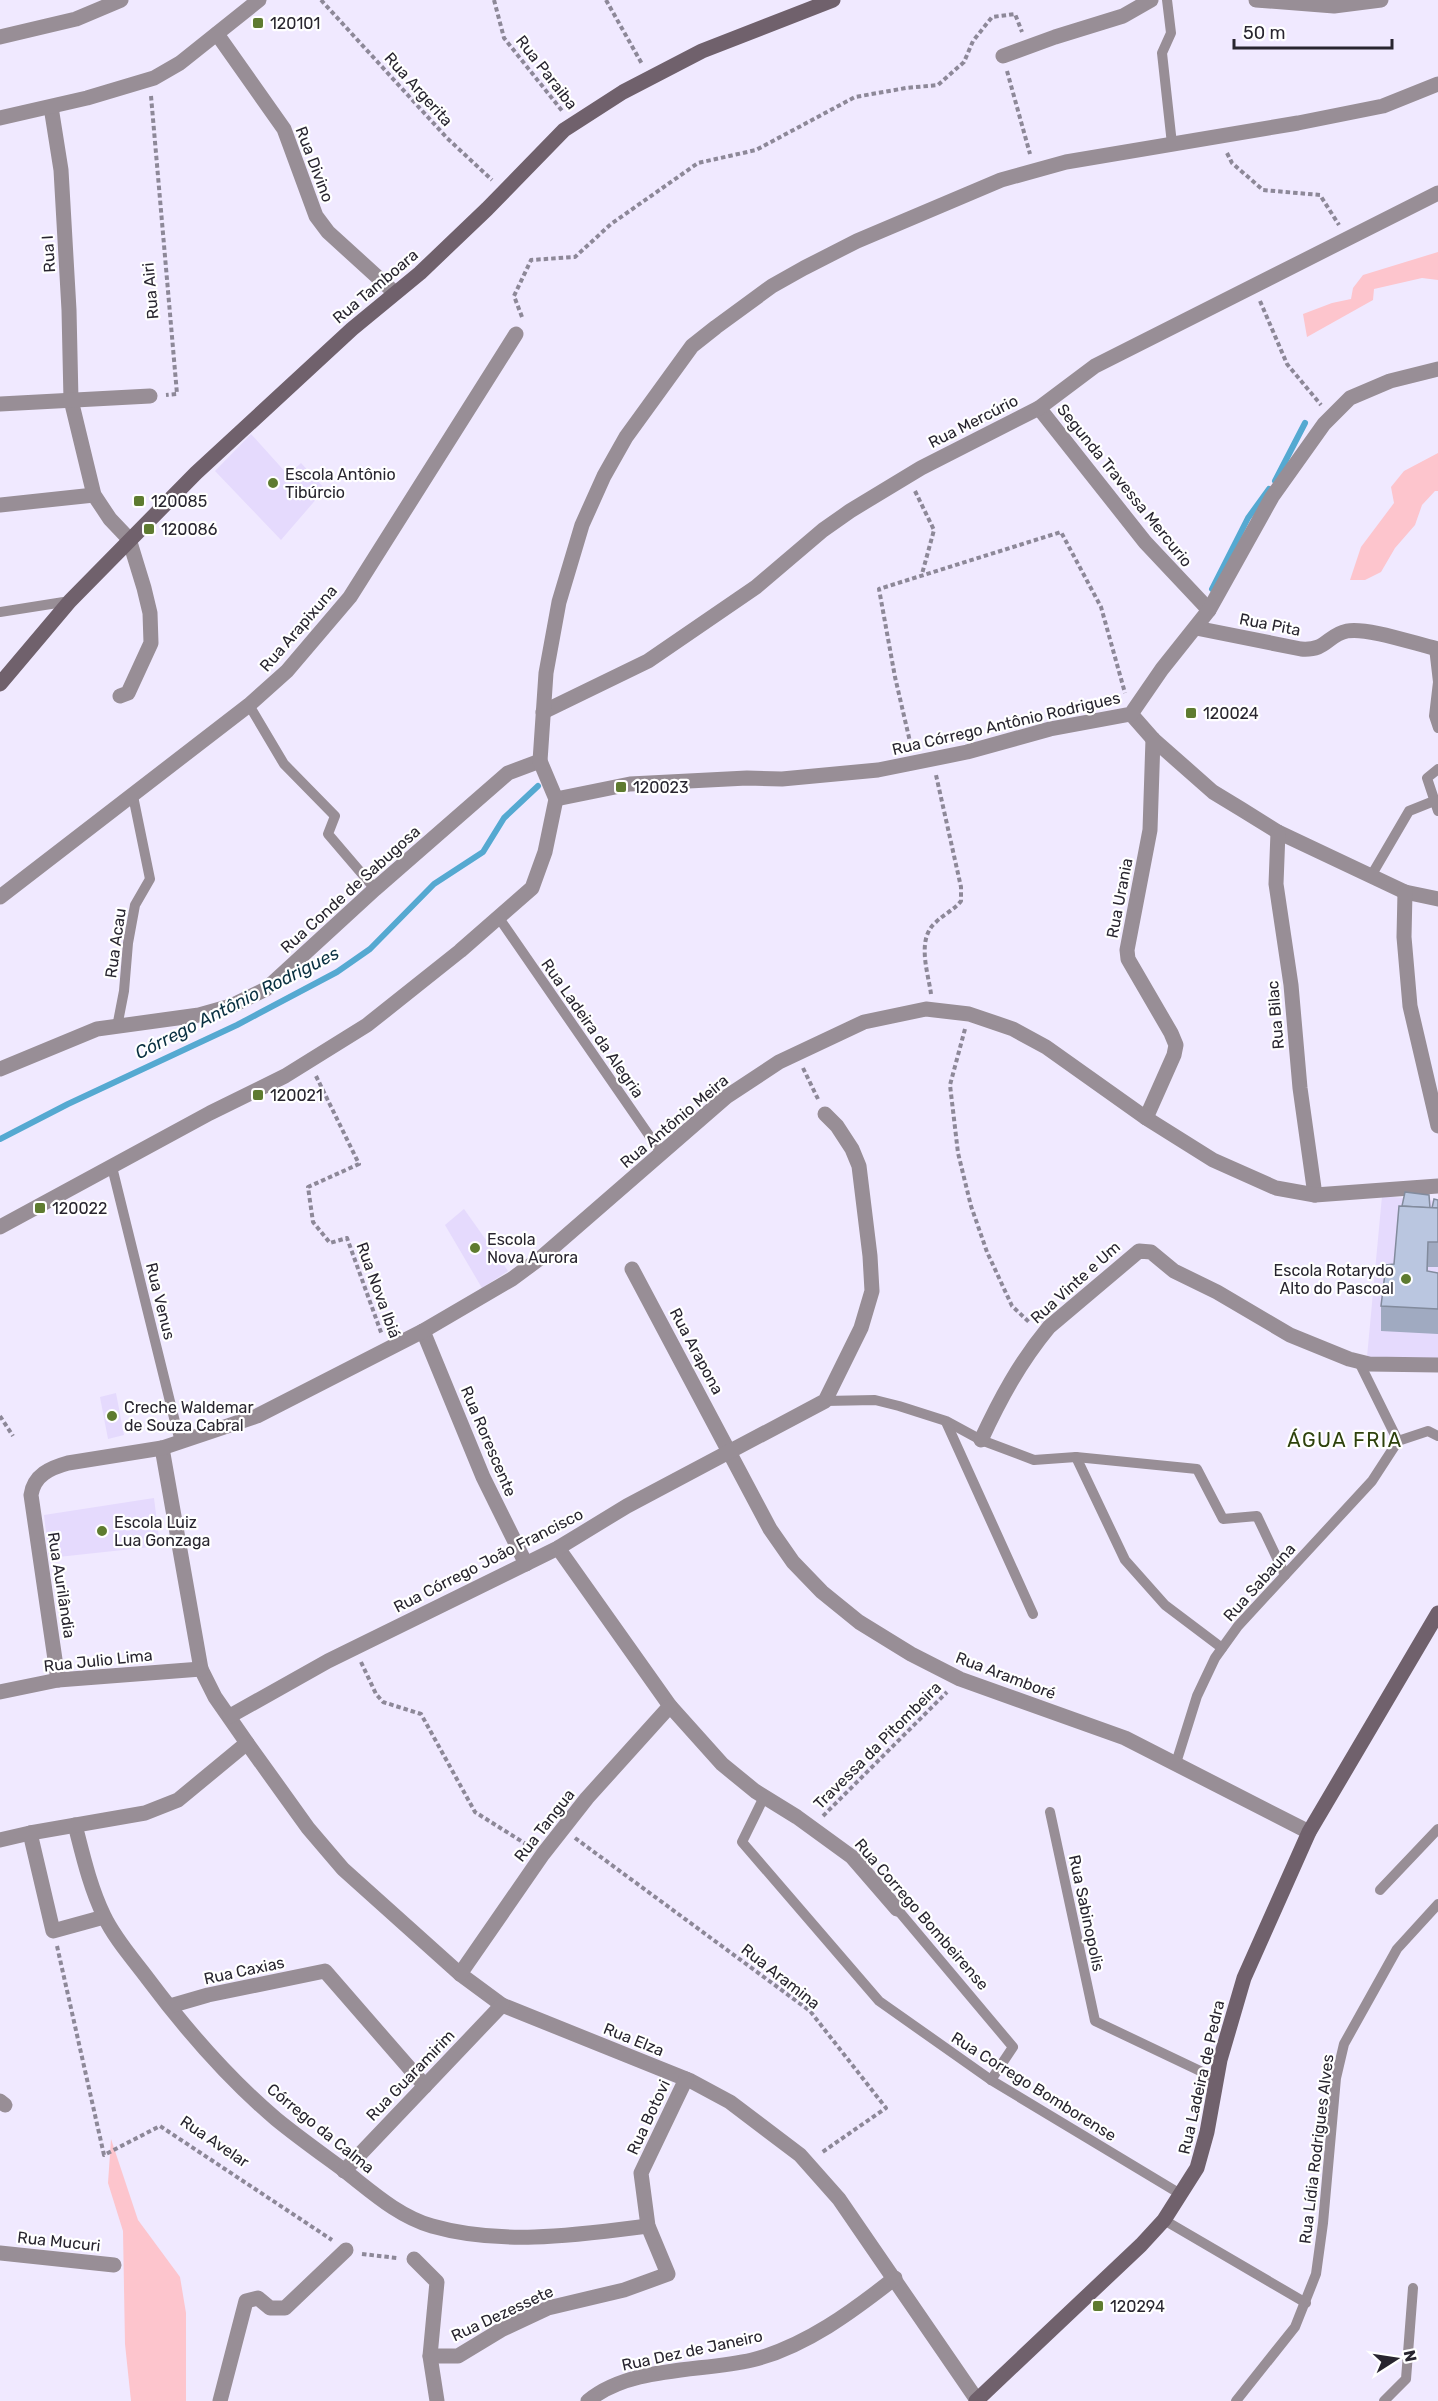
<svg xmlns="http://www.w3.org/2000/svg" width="1438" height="2401" viewBox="0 0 1438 2401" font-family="Rubik,sans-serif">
	<rect width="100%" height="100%" fill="#f0e9ff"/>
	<g fill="#e5dafd">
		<polygon points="251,434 288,475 301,463 325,489 281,540 215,471"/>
		<polygon points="1382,1196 1438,1201 1438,1361 1367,1357"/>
		<polygon points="464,1209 508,1271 482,1288 445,1225"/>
		<polygon points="116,1393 124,1435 108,1439 100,1397"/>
		<polygon points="154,1498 160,1546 49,1558 44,1515"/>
	</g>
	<g fill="#fdc5cd">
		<polygon points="1438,252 1438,280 1422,278 1374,289 1373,300 1307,337 1303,314 1332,303 1351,299 1353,288 1363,275"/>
		<polygon points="1438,453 1438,491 1435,491 1422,505 1415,525 1395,548 1381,572 1365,580 1350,580 1361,547 1394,503 1391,487 1404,471"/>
		<polygon points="111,2139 138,2220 180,2277 186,2313 186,2401 131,2401 125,2344 123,2231 108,2183"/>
	</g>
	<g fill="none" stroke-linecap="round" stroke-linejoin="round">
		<g stroke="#55a9d1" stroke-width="6">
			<polyline points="1275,481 1305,423"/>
			<polyline points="1212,589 1248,518 1269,489"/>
			<polyline points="0,1139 68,1104 237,1025 337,972 370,949 434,884 483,852 504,818 538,786"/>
		</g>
		<g stroke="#8d8898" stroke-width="4" stroke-dasharray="4.5 3" stroke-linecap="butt">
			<polyline points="321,0 447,138 492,180"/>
			<polyline points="494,0 504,38 563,112"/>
			<polyline points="606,0 642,64"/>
			<polyline points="1007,71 1030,154"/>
			<polyline points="151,96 177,394 166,395"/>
			<polyline points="1227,153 1232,163 1263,190 1320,195 1339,225"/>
			<polyline points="1260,301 1287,364 1321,405"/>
			<polyline points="522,317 514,296 531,260 575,257 611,224 698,163 756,150 855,97 906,88 938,85 964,62 973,41 992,17 1015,14 1022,32"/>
			<polyline points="915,491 934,530 922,574"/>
			<polyline points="911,746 895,677 879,589 1061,532 1101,607 1125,693"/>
			<path d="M931 994C928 972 916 939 936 922 944 914 954 910 961 901V887L936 775"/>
			<polyline points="965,1029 950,1085 958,1153 971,1206 987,1252 1012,1306 1030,1323"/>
			<polyline points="803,1068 818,1099"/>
			<polyline points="316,1076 359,1164 308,1187 313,1222 330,1243 347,1238 382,1335"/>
			<polyline points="0,1416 13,1436"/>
			<polyline points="361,1662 376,1694 383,1702 421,1714 475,1812 529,1846"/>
			<polyline points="823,1816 947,1692"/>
			<polyline points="575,1838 810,2011 886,2108 821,2153"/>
			<polyline points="57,1946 104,2155 160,2126 332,2240"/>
			<polyline points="362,2254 397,2258"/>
		</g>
		<g stroke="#988e96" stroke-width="10">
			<polyline points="1167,0 1171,33 1162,53 1172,144"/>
			<polyline points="0,612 70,601"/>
			<polyline points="1434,648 1438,682 1434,716 1438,728"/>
			<polyline points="249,705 284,764 335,816 328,834 375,889"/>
			<polyline points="1438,769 1427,778 1438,811"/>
			<polyline points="1371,876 1409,811 1434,801"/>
			<polyline points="499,918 662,1154"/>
			<polyline points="117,1027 124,991 128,943 135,905 150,879 133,796"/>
			<polyline points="112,1167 180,1442"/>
			<polyline points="1359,1362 1398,1441 1428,1431 1438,1436"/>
			<polyline points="825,1401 875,1400 899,1406 946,1421 981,1440 1034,1460 1076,1457 1197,1469 1223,1519 1257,1516 1285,1575"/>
			<polyline points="946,1422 1033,1614"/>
			<polyline points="1076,1457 1125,1560 1165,1605 1222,1648"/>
			<polyline points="1176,1763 1197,1696 1215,1658 1238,1626 1372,1481 1398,1441"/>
			<polyline points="764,1797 742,1842 879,2001 991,2080 1182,2195"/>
			<polyline points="1050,1812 1095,2021 1217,2079"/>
			<polyline points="1380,1890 1438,1829"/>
			<polyline points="897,1909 1013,2047 991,2080"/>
			<polyline points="1164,2220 1306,2303"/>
			<polyline points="1236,2401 1295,2327 1316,2274 1323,2223 1336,2078 1344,2044 1397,1949 1438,1904"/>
			<polyline points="1384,2401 1406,2379 1413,2288"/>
		</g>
		<g stroke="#988e96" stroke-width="15">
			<polyline points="1256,0 1334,6 1381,0"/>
			<polyline points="217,34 284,129 316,216 328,232 395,293"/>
			<polyline points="0,37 76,19 121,0"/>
			<polyline points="1003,56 1055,37 1123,16 1151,0"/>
			<polyline points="51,107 61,170 69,310 71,400 94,495 110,519 129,539 144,588 150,613 151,643 128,693 120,696"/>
			<polyline points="0,118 87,98 154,78 180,63 259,0"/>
			<polyline points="0,404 150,396"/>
			<polyline points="1039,408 1145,542 1209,610"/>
			<polyline points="0,505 94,495"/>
			<path d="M1196 628 1301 649C1327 651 1327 635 1347 631 1367 627 1416 644 1438 649"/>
			<polyline points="543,712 648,661 756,587 823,530 850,511 921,468 1039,408 1095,366 1438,193"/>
			<polyline points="1131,714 1153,739 1213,792 1241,809 1278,832 1405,892 1438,899"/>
			<polyline points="556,799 630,784 747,778 782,779 878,770 967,752 1050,729 1131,714 1162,669 1209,610 1272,497 1324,424 1350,398 1390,381 1438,369"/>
			<polyline points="1278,832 1276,884 1291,985 1300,1088 1315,1195"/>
			<polyline points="1405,892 1404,937 1410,1006 1438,1126"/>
			<polyline points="0,897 249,705 287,671 350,597 516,334"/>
			<polyline points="0,1069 97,1029 199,1015 231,1006 266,989 375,889 508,773 540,761"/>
			<polyline points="1146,1118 1174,1055 1176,1045 1171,1033 1128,959 1127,950 1150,830 1153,739"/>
			<polyline points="0,1227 210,1113 285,1076 367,1025 460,951 532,888 545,852 556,799 540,761 546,673 559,602 582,525 604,476 626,437 692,346 716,327 772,286 804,268 857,241 1001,180 1066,162 1298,123 1383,106 1438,84"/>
			<polyline points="632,1269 770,1529 793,1562 822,1592 859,1622 911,1654 960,1679 1125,1738 1309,1832"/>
			<polyline points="423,1331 483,1477 526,1564"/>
			<path d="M981 1440C1000 1399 1020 1362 1049 1327L1139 1251 1151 1252 1174 1271 1217 1292 1290 1335 1349 1359 1369 1364 1438 1365"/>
			<polyline points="162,1448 201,1669 215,1697 247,1743 308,1828 343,1869 460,1974 502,2005 691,2081 730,2102 800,2155 839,2199 977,2400"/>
			<polyline points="558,1548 670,1706 722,1764 755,1791 797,1817 852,1857 897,1909"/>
			<path d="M58 1680 31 1495C34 1475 50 1468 68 1463L162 1448 257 1416 423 1331 512 1279 543 1256 726 1097 779 1062 864 1022 926 1009 969 1014 1013 1029 1046 1047 1146 1118 1213 1160 1276 1188 1315 1195 1438 1186"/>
			<polyline points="0,1692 58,1680 201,1669"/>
			<polyline points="230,1716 328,1661 558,1548 627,1506 825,1401 861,1328 872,1291 870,1256 859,1166 852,1149 837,1126 825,1114"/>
			<path d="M75 1825C83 1856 90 1887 104 1916 115 1939 133 1959 148 1979 184 2027 230 2080 276 2119 298 2137 322 2154 345 2171 372 2192 398 2216 432 2226 502 2246 577 2235 648 2226"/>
			<polyline points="30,1833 53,1931 104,1917"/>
			<polyline points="0,1840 30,1833 145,1813 178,1800 247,1743"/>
			<polyline points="460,1974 543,1854 587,1798 670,1706"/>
			<polyline points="170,2006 208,1995 325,1971 425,2086"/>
			<polyline points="0,2101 5,2105"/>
			<polyline points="344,2171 502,2005"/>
			<polyline points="0,2253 114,2265"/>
			<polyline points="414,2259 437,2282 430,2356 437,2401"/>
			<polyline points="430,2356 458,2356 501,2330 548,2308 624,2290 668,2274 648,2226 641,2173 686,2079"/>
			<polyline points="220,2401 246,2301 258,2298 270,2308 285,2308 346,2250"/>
			<path d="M588 2401C630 2366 700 2372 752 2360 805 2347 853 2311 895 2278"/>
		</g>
		<g stroke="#70616c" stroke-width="15">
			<polyline points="0,684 70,601 196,473 352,329 420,273 487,209 564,130 623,92 702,51 833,0"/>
			<polyline points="976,2401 1141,2245 1164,2220 1197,2168 1207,2132 1220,2060 1244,1978 1309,1832 1438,1613"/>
		</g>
	</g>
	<polygon fill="#a0aac1" points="1438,1200 1438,1267 1428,1267 1428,1271 1438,1273 1438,1334 1381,1331 1381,1306 1394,1264 1430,1208 1432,1208"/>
	<g fill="#bac6e0" stroke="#828b9d" stroke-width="1.5">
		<polygon points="1405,1192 1429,1195 1430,1208 1402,1206"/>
		<polygon points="1434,1199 1438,1200 1438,1208 1432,1208"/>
		<polygon points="1399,1206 1438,1208 1438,1242 1428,1242 1427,1271 1438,1273 1438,1309 1381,1306 1386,1265 1394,1264"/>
	</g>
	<g fill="#5e7b30" stroke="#fff" stroke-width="2">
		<rect x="252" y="17" width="12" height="12" rx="3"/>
		<circle cx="273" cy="483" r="6"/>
		<rect x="133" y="495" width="12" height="12" rx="3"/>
		<rect x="143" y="523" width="12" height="12" rx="3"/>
		<rect x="1185" y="707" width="12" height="12" rx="3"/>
		<rect x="615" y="781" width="12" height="12" rx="3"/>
		<rect x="252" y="1089" width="12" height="12" rx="3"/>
		<rect x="34" y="1202" width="12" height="12" rx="3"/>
		<circle cx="475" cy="1248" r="6"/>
		<circle cx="1406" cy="1279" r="6"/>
		<circle cx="112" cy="1416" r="6"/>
		<circle cx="102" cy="1531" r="6"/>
		<rect x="1092" y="2300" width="12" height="12" rx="3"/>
	</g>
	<g text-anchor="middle" stroke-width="4.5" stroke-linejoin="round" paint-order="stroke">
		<g font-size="16" fill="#28252f" stroke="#fff" text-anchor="start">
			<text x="270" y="29">120101</text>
			<text x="285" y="480">Escola Antônio<tspan x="285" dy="18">Tibúrcio</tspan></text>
			<text x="151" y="507">120085</text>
			<text x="161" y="535">120086</text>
			<text x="1203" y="719">120024</text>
			<text x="633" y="793">120023</text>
			<text x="270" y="1101">120021</text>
			<text x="52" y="1214">120022</text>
			<text x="487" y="1245">Escola<tspan x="487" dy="18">Nova Aurora</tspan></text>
			<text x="1394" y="1276" text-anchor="end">Escola Rotarydo<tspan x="1394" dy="18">Alto do Pascoal</tspan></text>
			<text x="124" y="1413">Creche Waldemar<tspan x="124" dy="18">de Souza Cabral</tspan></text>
			<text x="114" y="1528">Escola Luiz<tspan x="114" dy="18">Lua Gonzaga</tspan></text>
			<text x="1110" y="2312">120294</text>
		</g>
		<g font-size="16" fill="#28252f" stroke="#fff">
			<text transform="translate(547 72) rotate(52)" y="6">Rua Paraiba</text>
			<text transform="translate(419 89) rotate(48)" y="6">Rua Argerita</text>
			<text transform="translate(315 164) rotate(69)" y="6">Rua Divino</text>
			<text transform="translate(48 254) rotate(-94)" y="6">Rua I</text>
			<text transform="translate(375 286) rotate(-40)" y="6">Rua Tamboara</text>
			<text transform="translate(150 291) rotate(-95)" y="6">Rua Airi</text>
			<text transform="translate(973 421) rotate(-27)" y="6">Rua Mercúrio</text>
			<text transform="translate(1125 485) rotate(51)" y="6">Segunda Travessa Mercurio</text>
			<text transform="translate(1270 624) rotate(11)" y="6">Rua Pita</text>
			<text transform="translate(298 628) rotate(-49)" y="6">Rua Arapixuna</text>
			<text transform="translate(1006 723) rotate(-13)" y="6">Rua Córrego Antônio Rodrigues</text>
			<text transform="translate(350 889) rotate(-42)" y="6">Rua Conde de Sabugosa</text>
			<text transform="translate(1119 898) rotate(-79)" y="6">Rua Urania</text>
			<text transform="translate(115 943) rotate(-82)" y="6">Rua Acau</text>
			<text transform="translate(1275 1015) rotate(-95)" y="6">Rua Bilac</text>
			<text transform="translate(593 1028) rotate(55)" y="6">Rua Ladeira da Alegria</text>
			<text transform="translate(674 1121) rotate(-40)" y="6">Rua Antônio Meira</text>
			<text transform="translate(1075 1282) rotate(-42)" y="6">Rua Vinte e Um</text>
			<text transform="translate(379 1290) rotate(70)" y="6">Rua Nova Ibiá</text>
			<text transform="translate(161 1301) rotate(76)" y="6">Rua Venus</text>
			<text transform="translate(697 1351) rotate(62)" y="6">Rua Arapona</text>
			<text transform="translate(489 1441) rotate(67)" y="6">Rua Rorescente</text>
			<text transform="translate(488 1560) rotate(-27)" y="6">Rua Córrego João Francisco</text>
			<text transform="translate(1259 1582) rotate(-48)" y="6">Rua Sabauna</text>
			<text transform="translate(62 1585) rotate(81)" y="6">Rua Aurilândia</text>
			<text transform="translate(98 1660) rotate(-6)" y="6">Rua Julio Lima</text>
			<text transform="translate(1006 1675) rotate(21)" y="6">Rua Aramboré</text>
			<text transform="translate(877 1745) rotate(-45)" y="6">Travessa da Pitombeira</text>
			<text transform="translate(544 1825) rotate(-52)" y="6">Rua Tangua</text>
			<text transform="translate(1087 1913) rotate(78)" y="6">Rua Sabinopolis</text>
			<text transform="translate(922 1914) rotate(49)" y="6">Rua Corrego Bombeirense</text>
			<text transform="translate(244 1970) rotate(-12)" y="6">Rua Caxias</text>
			<text transform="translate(781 1976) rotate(38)" y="6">Rua Aramina</text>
			<text transform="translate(634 2039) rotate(22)" y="6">Rua Elza</text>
			<text transform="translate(410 2075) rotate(-46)" y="6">Rua Guaramirim</text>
			<text transform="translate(1201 2077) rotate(-77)" y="6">Rua Ladeira de Pedra</text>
			<text transform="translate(1034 2086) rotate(32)" y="6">Rua Corrego Bomborense</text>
			<text transform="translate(648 2117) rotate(-65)" y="6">Rua Botovi</text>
			<text transform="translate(321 2128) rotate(39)" y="6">Córrego da Calma</text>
			<text transform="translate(215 2141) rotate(34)" y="6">Rua Avelar</text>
			<text transform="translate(1316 2149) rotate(-83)" y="6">Rua Lídia Rodrigues Alves</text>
			<text transform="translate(59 2241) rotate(6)" y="6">Rua Mucuri</text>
			<text transform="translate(502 2313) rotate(-25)" y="6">Rua Dezessete</text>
			<text transform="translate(692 2350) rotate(-12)" y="6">Rua Dez de Janeiro</text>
		</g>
		<g font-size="18" font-style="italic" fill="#0a3142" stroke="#fff">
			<text transform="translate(237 1003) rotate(-27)" y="6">Córrego Antônio Rodrigues</text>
		</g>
		<g font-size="20" letter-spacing="1.5" fill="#2e420c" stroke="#fff">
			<text x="1345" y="1447">ÁGUA FRIA</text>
		</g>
	</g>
	<g transform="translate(1396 2359) rotate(78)" stroke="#ffffff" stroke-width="4.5" paint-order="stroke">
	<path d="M0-4.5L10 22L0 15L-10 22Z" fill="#28252f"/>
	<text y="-9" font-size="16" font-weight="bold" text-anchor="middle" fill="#28252f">N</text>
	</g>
	<path d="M1234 39v9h158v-9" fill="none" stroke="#28252f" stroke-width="3"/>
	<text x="1243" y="39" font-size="18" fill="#28252f" stroke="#ffffff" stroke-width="4.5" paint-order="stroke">50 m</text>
</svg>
